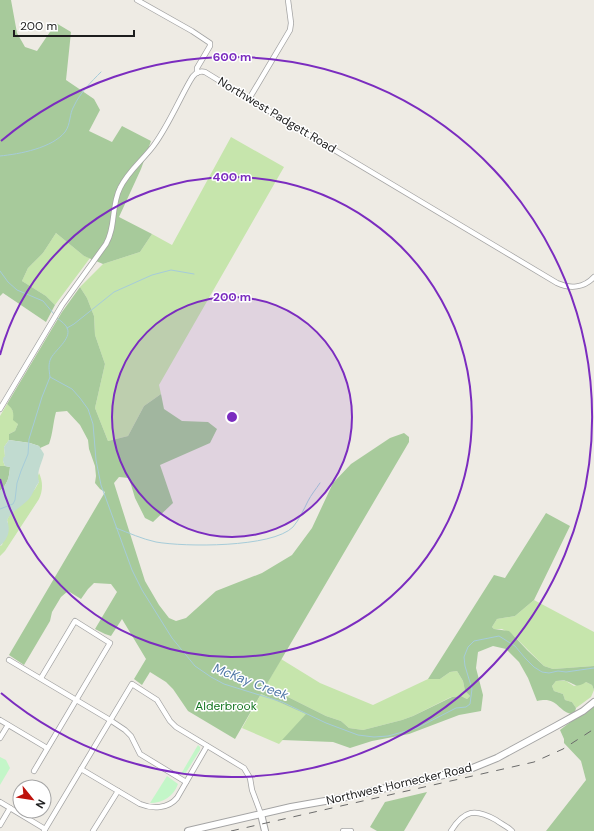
<svg xmlns="http://www.w3.org/2000/svg" width="594" height="831" viewBox="0 0 594 831" font-family="'DM Sans',sans-serif">
	<rect width="100%" height="100%" fill="#eeebe4"/>
	<g fill="#c6e5ac">
		<polygon points="231,137 284,167 159,385 161,394 144,406 128,436 108,441 95,408 105,364 95,335 94,316 87,298 80,287 103,264 140,252 152,234 172,245"/>
		<polygon points="56,233 84,256 90,258 55,305 46,296 22,281 28,268 43,253"/>
		<polygon points="7,404 11,407 18,424 15,431 9,434 9,440 4,447 5,456 3,461 5,466 0,466 0,416"/>
		<path d="M39 473C43 482 43 490 39 499L5 551 0 556V546L2 545 8 523 7 520 9 516 35 489 39 482 37 478Z"/>
		<polygon points="534,600 594,632 594,666 553,669 544,666 513,635 502,629 494,629 492,627 497,619 515,616"/>
		<polygon points="281,659 320,683 373,705 428,679 440,679 450,672 457,671 463,681 465,691 470,696 467,699 461,696 451,697 413,716 402,720 363,730 349,728 341,721 326,716 276,691 264,689"/>
		<polygon points="556,681 566,681 574,686 586,682 592,685 594,690 591,697 576,708 572,702 565,700 563,694 554,691 552,686"/>
		<polygon points="261,694 307,714 279,744 242,728"/>
	</g>
	<g fill="#a7ca9b">
		<polygon points="0,0 11,0 17,33 25,47 37,51 56,23 71,32 66,80 94,99 100,110 89,131 112,142 122,126 151,141 141,169 119,217 152,234 140,252 103,264 84,256 56,233 43,253 28,268 22,281 46,296 55,305 46,322 3,293 0,296"/>
		<path d="M80 287 87 298 94 316 95 335 105 364 95 408 108 441 128 436 144 406 161 394 164 409 182 421 208 422 217 429 210 443 160 465 173 503 153 522 145 518 135 498 129 478 119 477 114 483 145 581 159 605 169 618 176 621 186 618 216 591 262 573 292 555 312 528 333 483 351 464 390 438 404 433 409 437V442L264 689 276 691 326 716 341 721 349 728 363 730 402 720 413 716 452 697 461 696 467 699 470 696 465 691 463 681 457 671 450 672 440 679H428L494 575 505 578 546 513 570 526 534 600 515 616 497 619 492 627 494 629 509 631 513 635 527 650 544 666 553 669 594 666V690L592 685 586 682C575 689 576 684 566 681 563 680 559 681 556 681L552 686 554 691 563 694 565 700 572 702 576 708 575 712 571 714C557 710 557 696 537 701L528 678 519 662 506 649 493 646 478 652 476 668 483 695 481 711 459 715 409 734 372 741 350 748 333 742 282 740 306 714 261 694 235 739 188 711 173 689 166 682 150 672 142 685 134 679 146 659 122 619 111 636 105 634 95 629 117 592 111 584 94 583 88 589 81 599 68 591 61 597 52 612 50 621 24 665 9 655 105 492 100 489 95 483 96 476 95 466 89 449 88 440 80 425 67 411 56 412C53 423 53 433 49 444L40 448 39 446 30 443 9 440V434L15 431 18 424 13 420C14 412 13 409 7 404L62 312Z"/>
		<path d="M0 466H5L10 467C9 478 8 483 0 491Z"/>
		<polygon points="594,704 594,831 546,831 586,780 581,761 564,743 564,739 560,730"/>
		<polygon points="427,792 404,831 377,831 370,827 385,802"/>
	</g>
	<path fill="#c1dbd0" d="M9 440 30 443 39 446 44 454C42 463 36 472 39 482 35 487 33 494 29 499 22 507 11 511 7 520 11 531 8 538 0 546V491C8 483 9 478 10 467L5 466 3 461V458L5 456 4 447Z"/>
	<g fill="#c3f6c8">
		<polygon points="198,745 200,747 200,750 185,774 181,774"/>
		<polygon points="0,757 6,760 10,768 0,785"/>
		<path d="M167 776 178 784C174 796 163 803 150 803Z"/>
	</g>
	<g fill="none" stroke-linecap="round" stroke-linejoin="round">
		<g stroke="#a6ccd9" stroke-width="1">
			<path d="M0 156C20 154 52 148 65 132 71 124 69 114 74 106 80 93 91 82 101 72"/>
			<polyline points="0,271 8,282 17,290 43,301 54,314"/>
			<path d="M56 317C59 320 63 322 66 326 74 337 56 349 51 358 48 364 49 370 50 377L72 389 80 398 88 409 93 424 96 460 101 485 132 570 142 590 172 638 195 666 211 677 224 684 282 702 326 723 358 735 374 737 388 736 417 728 456 708 466 707 470 704 472 689 465 666 464 657 468 647 474 641 499 636 515 646 525 658 534 667 542 672 549 673 558 671 566 672 594 668"/>
			<polyline points="67,328 74,324 114,292 152,275 171,270 194,274"/>
			<polyline points="0,509 13,504 15,500 17,483 21,471 28,454 29,439 42,397 50,377"/>
			<path d="M116 528C129 533 142 539 156 542 184 547 272 548 293 527 299 520 304 509 308 501 311 495 316 489 320 483"/>
		</g>
		<g stroke="#a4a4a4" stroke-width="6">
			<g id="minor">
				<polyline points="137,0 192,31 210,43 210,46 197,68 197,73"/>
				<polyline points="249,99 290,30 291,23 288,0"/>
				<path d="M0 409 62 305 106 244C116 227 111 206 120 188 128 171 143 160 154 145 168 126 178 102 190 81 193 75 197 70 205 72L249 99 557 283C570 289 584 288 594 277"/>
				<polyline points="9,660 110,720 125,730 131,736 140,754 186,782"/>
				<polyline points="0,720 47,748"/>
				<polyline points="0,738 8,725"/>
				<path d="M81 769 140 804C152 809 168 809 177 798L207 746"/>
				<polyline points="34,771 110,643 75,621 41,678"/>
				<polyline points="0,802 45,829"/>
				<polyline points="0,825 10,808"/>
				<polyline points="44,831 132,684 157,700 170,721 176,727 244,768 250,778 252,790 261,814"/>
				<polyline points="93,831 118,791"/>
				<polyline points="343,831 351,831"/>
				<path d="M451 831C464 810 475 808 496 820 501 824 507 826 512 831"/>
			</g>
		</g>
		<g stroke="#a4a4a4" stroke-width="8">
			<g id="tertiary">
				<polyline points="261,814 265,831"/>
				<polyline points="188,831 291,807 342,798 470,769 497,758 556,726 583,711 594,702"/>
			</g>
		</g>
		<use href="#minor" stroke="#fff" stroke-width="4.5"/>
		<use href="#tertiary" stroke="#fff" stroke-width="6"/>
		<polyline stroke="#6b6b6b" stroke-width="1" stroke-dasharray="8 8" stroke-linecap="butt" points="231,831 534,762 563,749 594,729"/>
	</g>
	<circle cx="232" cy="417" r="120" fill="#7b2cbf" fill-opacity=".12"/>
	<g fill="none" stroke="#7b2cbf" stroke-width="2">
		<circle cx="232" cy="417" r="120"/>
		<path d="M0 355A240 240 0 1 1 0 479"/>
		<path d="M1 141A360 360 0 1 1 1 693"/>
	</g>
	<g text-anchor="middle" stroke-width="3" stroke-linejoin="round" paint-order="stroke">
		<g font-size="12" fill="#1d1d1d" stroke="#fff">
			<text transform="translate(277 115) rotate(31)" y="4">Northwest Padgett Road</text>
			<text transform="translate(399 784) rotate(-13)" y="4">Northwest Hornecker Road</text>
		</g>
		<g font-size="12" fill="#12741e" stroke="#fff">
			<text x="226" y="710">Alderbrook</text>
		</g>
		<g font-size="13" font-style="italic" fill="#5078a6" stroke="#fff">
			<text transform="translate(251 681) rotate(21)" y="5">McKay Creek</text>
		</g>
	</g>
	<circle cx="232" cy="417" r="6" fill="#7b2cbf" stroke="#fff" stroke-width="2"/>
	<g font-size="12" text-anchor="middle" font-weight="bold" fill="#7b2cbf" stroke="#fff" stroke-width="3" stroke-linejoin="round" paint-order="stroke">
		<text x="232" y="61">600 m</text>
		<text x="232" y="181">400 m</text>
		<text x="232" y="301">200 m</text>
	</g>
	<g transform="translate(32 799) rotate(120)"><circle r="19" fill="#ffffff" stroke="#a5a5a5"/>
	<path d="M0-3L7 15L0 10L-7 15Z" fill="#be130d"/>
	<text y="-6" font-size="11" font-weight="bold" text-anchor="middle" fill="#1d1d1d">N</text>
	</g>
	<path d="M14 30v6h120v-6" fill="none" stroke="#1d1d1d" stroke-width="2"/>
	<text x="20" y="30" font-size="12" fill="#1d1d1d" stroke="#ffffff" stroke-width="3" paint-order="stroke">200 m</text>
</svg>
